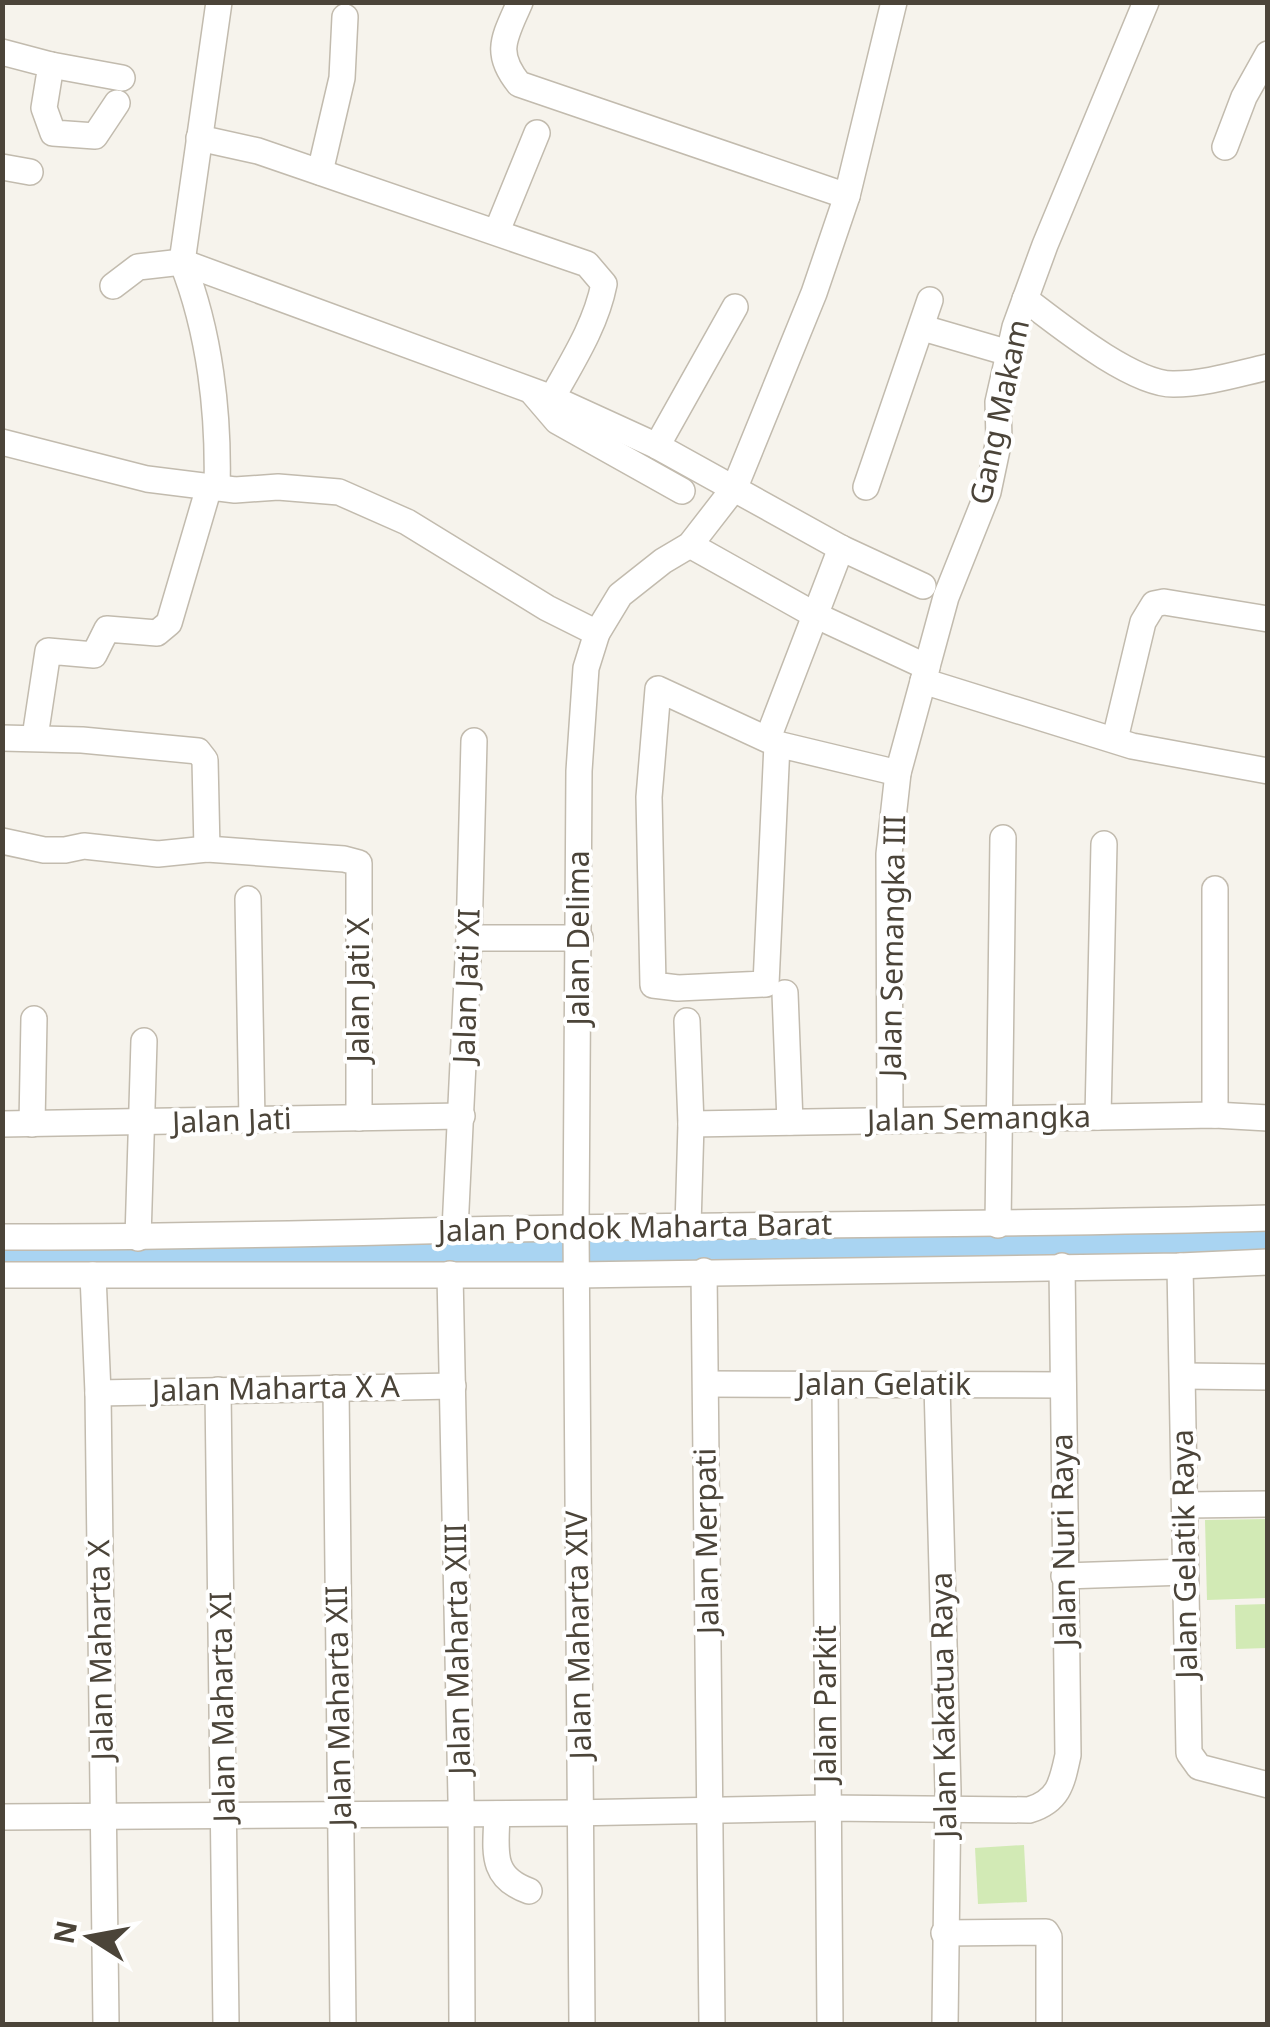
<svg xmlns="http://www.w3.org/2000/svg" width="1270" height="2027" viewBox="0 0 1270 2027" font-family="'Noto Sans',sans-serif">
	<rect width="100%" height="100%" fill="#f6f3ec"/>
	<g fill="#d2eab5">
		<polygon points="1267,1519 1267,1598 1207,1600 1205,1520"/>
		<polygon points="1267,1604 1267,1648 1236,1649 1235,1605"/>
		<polygon points="1024,1845 1027,1902 978,1904 975,1848"/>
	</g>
	<g fill="none" stroke-linecap="round" stroke-linejoin="round">
		<polyline stroke="#a9d4f2" stroke-width="48" points="2,1260 752,1255 1268,1244"/>
		<g stroke="#c2bbae" stroke-width="28">
			<g id="minor">
				<path d="M520 2C505 37 493 52 519 84L847 196"/>
				<polyline points="2,52 51,65 44,108 53,133 95,136 117,103"/>
				<polyline points="51,65 122,78"/>
				<path d="M199 138 258 151 587 264 604 284C596 325 572 362 552 398"/>
				<polyline points="1225,147 1244,97 1268,54"/>
				<polyline points="2,167 30,172"/>
				<polyline points="320,172 342,78 345,17"/>
				<polyline points="497,231 537,133"/>
				<polyline points="113,286 138,267 182,262 552,398 657,446 841,548 923,586"/>
				<path d="M1025 299C1058 324 1133 385 1174 384 1205 384 1237 374 1268 367"/>
				<polyline points="923,328 1009,353"/>
				<polyline points="533,393 557,421 682,491"/>
				<polyline points="2,442 147,479 235,490 278,487 339,492 407,522 547,608 597,633"/>
				<polyline points="657,446 735,307"/>
				<polyline points="866,487 930,300"/>
				<path d="M217 488C219 414 210 332 182 262L219 2"/>
				<polyline points="690,545 815,615 927,667"/>
				<polyline points="923,681 1132,746 1268,771"/>
				<polyline points="35,737 48,651 94,655 107,629 157,633 169,623 209,487"/>
				<polyline points="2,738 82,740 198,751 205,760 207,849"/>
				<polyline points="768,738 841,548"/>
				<polyline points="1115,739 1143,622 1154,604 1164,602 1268,619"/>
				<polyline points="777,744 766,984 678,988 653,985 649,797 658,689 777,744 898,773"/>
				<polyline points="2,841 44,850 65,850 84,846 158,854 207,849 344,859 359,863 359,1118"/>
				<polyline points="1215,889 1215,1115"/>
				<polyline points="248,899 252,1121"/>
				<polyline points="469,938 580,938"/>
				<polyline points="785,993 790,1122"/>
				<polyline points="687,1021 691,1124 688,1226"/>
				<polyline points="1098,1117 1104,844"/>
				<polyline points="890,1120 889,854 898,773 946,597 988,492 999,440 998,402 1015,327 1045,245 1146,2"/>
				<polyline points="2,1124 462,1116"/>
				<polyline points="32,1124 34,1019"/>
				<polyline points="691,1124 1215,1115 1268,1118"/>
				<polyline points="998,1225 1003,838"/>
				<polyline points="455,1230 469,938 474,741"/>
				<path d="M2 1237C210 1238 417 1230 624 1227 838 1224 1053 1224 1268 1218"/>
				<polyline points="138,1238 144,1041"/>
				<polyline points="1180,1266 1189,1753 1199,1767 1268,1785"/>
				<polyline points="704,1271 712,2024"/>
				<polyline points="450,1274 461,1799 462,2024"/>
				<polyline points="2,1275 576,1275 1180,1266 1268,1262"/>
				<polyline points="93,1275 98,1393 106,2024"/>
				<polyline points="1184,1376 1268,1377"/>
				<polyline points="706,1384 1063,1385"/>
				<polyline points="825,1384 830,2024"/>
				<polyline points="937,1385 948,1791 945,2024"/>
				<polyline points="336,1388 343,2024"/>
				<polyline points="218,1390 226,2024"/>
				<polyline points="98,1393 453,1386"/>
				<polyline points="1185,1505 1268,1504"/>
				<polyline points="1064,1576 1186,1572"/>
				<path d="M497 1814C496 1850 489 1877 529 1891"/>
				<path d="M2 1817 571 1813 827 1808 1029 1810C1059 1801 1062 1783 1068 1755L1062 1266"/>
				<polyline points="944,1933 1046,1932 1049,1937 1049,2024"/>
				<polyline points="582,2024 576,1228 579,771 586,668 597,633 620,595 663,561 690,545 735,487 814,293 847,196 894,2"/>
			</g>
		</g>
		<use href="#minor" stroke="#fff" stroke-width="25"/>
	</g>
	<g text-anchor="middle" stroke-width="8" stroke-linejoin="round" paint-order="stroke">
		<g font-size="30" fill="#4b4439" stroke="#fff">
			<text transform="translate(1000 412) rotate(-78)" y="10">Gang Makam</text>
			<text transform="translate(579 938) rotate(-90)" y="10">Jalan Delima</text>
			<text transform="translate(893 946) rotate(-89)" y="10">Jalan Semangka III</text>
			<text transform="translate(467 986) rotate(-88)" y="10">Jalan Jati XI</text>
			<text transform="translate(359 990) rotate(-90)" y="10">Jalan Jati X</text>
			<text transform="translate(979 1119) rotate(-1)" y="10">Jalan Semangka</text>
			<text transform="translate(232 1121) rotate(-2)" y="10">Jalan Jati</text>
			<text transform="translate(635 1228) rotate(-1)" y="10">Jalan Pondok Maharta Barat</text>
			<text x="884" y="1395">Jalan Gelatik</text>
			<text transform="translate(276 1389) rotate(-1)" y="10">Jalan Maharta X A</text>
			<text transform="translate(1064 1540) rotate(-91)" y="10">Jalan Nuri Raya</text>
			<text transform="translate(707 1541) rotate(-91)" y="10">Jalan Merpati</text>
			<text transform="translate(1185 1554) rotate(-91)" y="10">Jalan Gelatik Raya</text>
			<text transform="translate(579 1635) rotate(-91)" y="10">Jalan Maharta XIV</text>
			<text transform="translate(458 1649) rotate(-91)" y="10">Jalan Maharta XIII</text>
			<text transform="translate(101 1650) rotate(-91)" y="10">Jalan Maharta X</text>
			<text transform="translate(826 1704) rotate(-90)" y="10">Jalan Parkit</text>
			<text transform="translate(944 1705) rotate(-91)" y="10">Jalan Kakatua Raya</text>
			<text transform="translate(339 1706) rotate(-91)" y="10">Jalan Maharta XII</text>
			<text transform="translate(223 1707) rotate(-91)" y="10">Jalan Maharta XI</text>
		</g>
	</g>
	<rect width="1270" height="2027" fill="none" stroke="#4b4439" stroke-width="10"/>
	<g transform="translate(90 1937) rotate(281)" stroke="#ffffff" stroke-width="8" paint-order="stroke">
	<path d="M0-8L18 38L0 25L-18 38Z" fill="#4b4439"/>
	<text y="-15" font-size="28" font-weight="bold" text-anchor="middle" fill="#4b4439">N</text>
	</g>
</svg>
